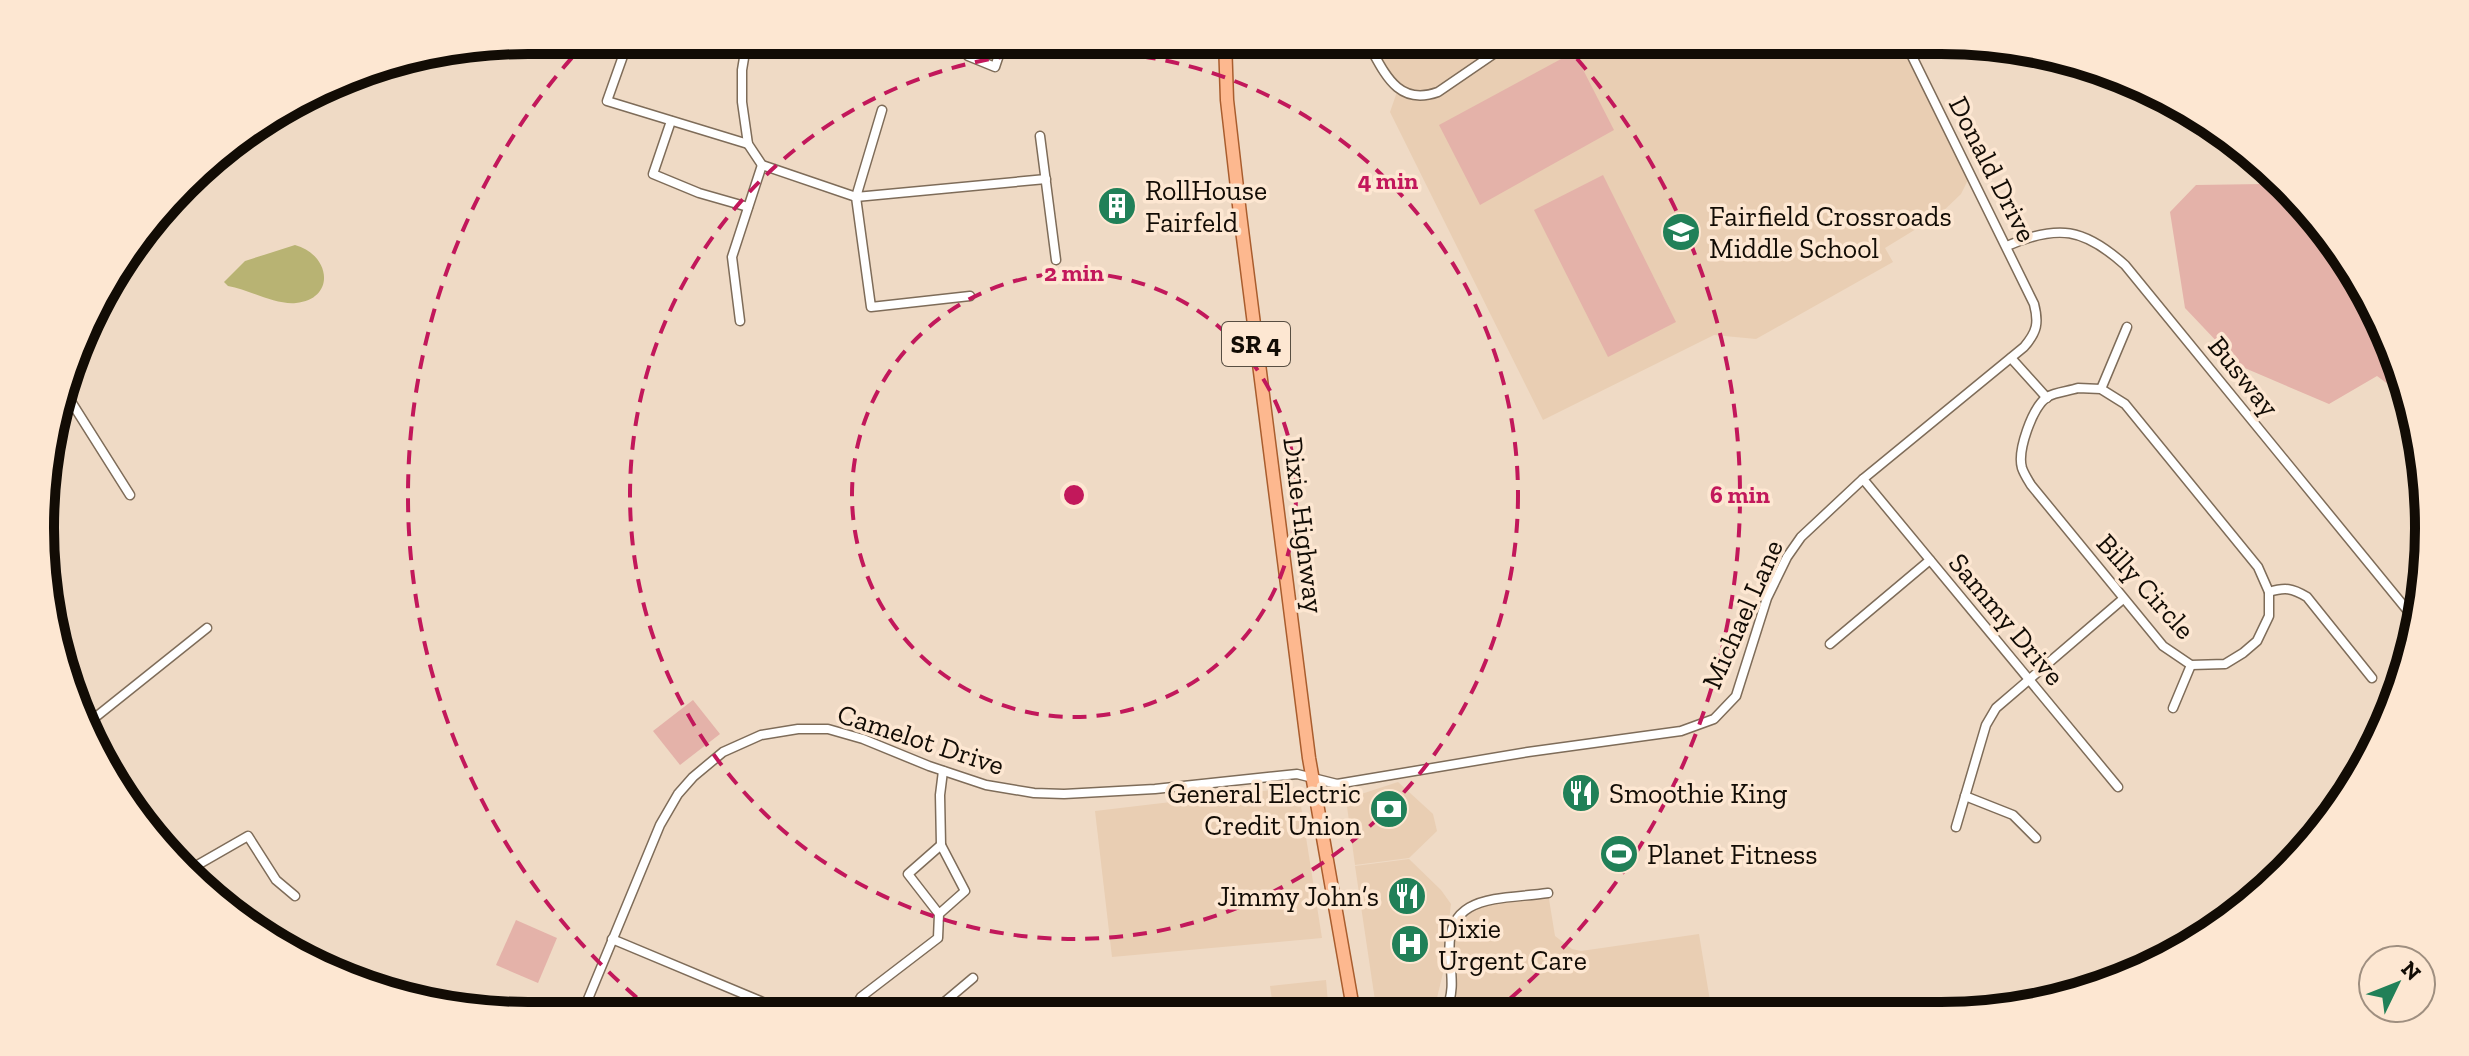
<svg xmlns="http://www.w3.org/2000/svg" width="2469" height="1056" viewBox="0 0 2469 1056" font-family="'Zilla Slab',serif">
	<rect width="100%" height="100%" fill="#efdac5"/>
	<g fill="#e9ceb3">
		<polygon points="1366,40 1904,40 1971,174 1961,194 1939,215 1885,248 1893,262 1756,339 1714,335 1543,420 1390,112 1398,89"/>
		<polygon points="1398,782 1433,814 1437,831 1409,858 1355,865 1346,799"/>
		<polygon points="1298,787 1322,938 1112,957 1095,811"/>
		<polygon points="1409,859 1441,890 1451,904 1443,973 1435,1006 1429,1013 1377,1014 1355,866"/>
		<polygon points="1548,893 1555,936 1572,949 1581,951 1699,934 1712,1013 1438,1013 1450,1004 1449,937 1466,908"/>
		<polygon points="1326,980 1329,1014 1274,1014 1270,986"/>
	</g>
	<g fill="#e4b2a9">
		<polygon points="1574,52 1614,130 1480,205 1439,125"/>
		<polygon points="2271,172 2379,313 2400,393 2377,376 2329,404 2240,366 2185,308 2170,212 2196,185 2263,184"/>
		<polygon points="1603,175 1676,322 1608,357 1534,210"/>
		<polygon points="693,700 720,734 680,765 653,731"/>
		<polygon points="516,920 557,938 538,983 496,965"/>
	</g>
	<path fill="#b8b373" d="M295 245C331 255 336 299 296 303 275 305 250 290 228 286L224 282 245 261Z"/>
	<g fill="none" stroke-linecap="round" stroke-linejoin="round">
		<g stroke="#7e6c59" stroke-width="11">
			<g id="minor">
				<polyline points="747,40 742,70 742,102 748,144 762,165 856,197 871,307 970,296"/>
				<polyline points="974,40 968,56 995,67 1001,49 975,40"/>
				<path d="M1366 40C1384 71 1396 107 1438 92L1514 40"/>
				<polyline points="623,56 607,101 748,144"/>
				<polyline points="882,110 856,197 1046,179"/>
				<polyline points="671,121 653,174 699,193 748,207"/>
				<polyline points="1040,136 1056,260"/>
				<path d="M2007 246C2058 224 2084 228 2125 265L2412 616"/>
				<polyline points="740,321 732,257 762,165"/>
				<polyline points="2011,358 2047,398"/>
				<path d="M2078 388 2101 389 2125 404 2258 567 2269 592V616L2257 641 2243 653 2225 664 2191 665 2163 646 2031 485C2028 480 2024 474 2022 468 2017 451 2032 408 2047 397 2055 392 2069 391 2078 388Z"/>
				<polyline points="2101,389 2127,327"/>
				<polyline points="65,392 130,495"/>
				<polyline points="1863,479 2118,787"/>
				<polyline points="49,560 51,560"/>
				<path d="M2269 592C2285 587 2292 588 2307 597L2372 678"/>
				<polyline points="1830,644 1930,560"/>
				<polyline points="2173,708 2191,665"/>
				<polyline points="87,724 207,628"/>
				<polyline points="1965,796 2013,815 2036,838"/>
				<polyline points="1956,827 1986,725 1996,708 2123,599"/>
				<polyline points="941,845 940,795 943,771"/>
				<polyline points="187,871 248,836 276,880 295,896"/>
				<polyline points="612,939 794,1015"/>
				<path d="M1445 1013C1454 994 1452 979 1450 958 1443 892 1500 900 1548 893"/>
				<polyline points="861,1015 857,1004 861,997 938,938 939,914 908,874 941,845 965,891 939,914"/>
				<polyline points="929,1015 973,978"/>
				<path d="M581 1016 660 825 678 794 693 777 723 752 761 735 798 729H828L863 739 929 766 986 785 1034 793 1064 794 1155 789 1297 774 1337 784 1528 752 1681 731 1714 719 1736 696 1767 598 1787 557 1801 537 1863 479 2024 347C2037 332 2039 323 2034 304L1904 40"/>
			</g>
		</g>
		<g stroke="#a95d2e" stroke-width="15">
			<polyline id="primary" points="1225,40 1227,100 1240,214 1309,758 1354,1014"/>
		</g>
		<use href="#minor" stroke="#fff" stroke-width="8"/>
		<use href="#primary" stroke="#fdb88f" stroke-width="12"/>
	</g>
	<g fill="none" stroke="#c2185b" stroke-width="4" stroke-dasharray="14 10">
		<circle cx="1074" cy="495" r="222"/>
		<circle cx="1074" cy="495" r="444"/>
		<path d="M655 1013A666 666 0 0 1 587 41M1561 41A666 666 0 0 1 1493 1013"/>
	</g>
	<defs>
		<g id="building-disc" transform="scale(2)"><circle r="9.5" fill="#218058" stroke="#fde7d2"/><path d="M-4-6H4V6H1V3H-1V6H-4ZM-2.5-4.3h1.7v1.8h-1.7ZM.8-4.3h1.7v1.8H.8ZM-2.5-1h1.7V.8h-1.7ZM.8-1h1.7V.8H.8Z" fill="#fff"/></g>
		<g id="school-disc" transform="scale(2)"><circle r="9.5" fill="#218058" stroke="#fde7d2"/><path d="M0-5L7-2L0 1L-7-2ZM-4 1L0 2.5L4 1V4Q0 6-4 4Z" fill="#fff"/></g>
		<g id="restaurant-disc" transform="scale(2)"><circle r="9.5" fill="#218058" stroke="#fde7d2"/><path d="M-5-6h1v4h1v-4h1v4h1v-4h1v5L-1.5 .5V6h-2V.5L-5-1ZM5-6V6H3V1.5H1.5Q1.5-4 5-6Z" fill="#fff"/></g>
		<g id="bank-disc" transform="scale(2)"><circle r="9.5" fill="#218058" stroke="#fde7d2"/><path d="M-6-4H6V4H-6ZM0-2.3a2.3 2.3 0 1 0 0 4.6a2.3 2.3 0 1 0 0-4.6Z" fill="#fff"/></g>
		<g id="stadium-disc" transform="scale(2)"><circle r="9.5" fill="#218058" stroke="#fde7d2"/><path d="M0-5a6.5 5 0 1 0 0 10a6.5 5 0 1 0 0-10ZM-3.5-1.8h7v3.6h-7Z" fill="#fff"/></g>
		<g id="hospital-disc" transform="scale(2)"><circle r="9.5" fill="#218058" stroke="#fde7d2"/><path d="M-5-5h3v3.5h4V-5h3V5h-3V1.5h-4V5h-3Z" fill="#fff"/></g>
	</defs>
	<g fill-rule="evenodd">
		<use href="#building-disc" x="1117" y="206"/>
		<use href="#school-disc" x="1681" y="232"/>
		<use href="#restaurant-disc" x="1581" y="793"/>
		<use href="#bank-disc" x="1389" y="809"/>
		<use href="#stadium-disc" x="1619" y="854"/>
		<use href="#restaurant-disc" x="1407" y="896"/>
		<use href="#hospital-disc" x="1410" y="944"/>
	</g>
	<g text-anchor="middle" stroke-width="7" stroke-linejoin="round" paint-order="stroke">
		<rect fill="#fde7d2" stroke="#584e42" stroke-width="2" x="1222" y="322" width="68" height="44" rx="6"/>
		<g font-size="26" font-weight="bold" fill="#120c05">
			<text x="1256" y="353">SR 4</text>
		</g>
		<g font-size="28" fill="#120c05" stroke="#fde7d2">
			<text transform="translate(1993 169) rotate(63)" y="10">Donald Drive</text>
			<text transform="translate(2244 376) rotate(51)" y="10">Busway</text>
			<text transform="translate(1304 525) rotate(83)" y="10">Dixie Highway</text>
			<text transform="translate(2146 586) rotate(48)" y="10">Billy Circle</text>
			<text transform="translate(1742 614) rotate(-66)" y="10">Michael Lane</text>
			<text transform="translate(2007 619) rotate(50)" y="10">Sammy Drive</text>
			<text transform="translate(921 739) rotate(18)" y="10">Camelot Drive</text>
		</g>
		<g font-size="28" fill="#120c05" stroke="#fde7d2" text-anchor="start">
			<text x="1145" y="200">RollHouse<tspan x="1145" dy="32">Fairfeld</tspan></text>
			<text x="1709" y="226">Fairfield Crossroads<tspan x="1709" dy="32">Middle School</tspan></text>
			<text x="1361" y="803" text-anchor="end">General Electric<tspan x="1361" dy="32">Credit Union</tspan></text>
			<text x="1609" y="803">Smoothie King</text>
			<text x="1647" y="864">Planet Fitness</text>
			<text x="1379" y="906" text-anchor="end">Jimmy John’s</text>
			<text x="1438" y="938">Dixie<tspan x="1438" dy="32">Urgent Care</tspan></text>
		</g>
	</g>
	<path d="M0 0H2469V1056H0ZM528 54H1941A474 474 0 0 1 2415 528V528A474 474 0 0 1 1941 1002H528A474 474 0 0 1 54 528V528A474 474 0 0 1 528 54Z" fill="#fde7d2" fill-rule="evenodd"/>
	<path fill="none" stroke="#120c05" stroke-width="10" d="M528 54H1941A474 474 0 0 1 2415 528V528A474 474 0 0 1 1941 1002H528A474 474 0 0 1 54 528V528A474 474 0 0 1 528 54Z"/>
	<circle cx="1074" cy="495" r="12" fill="#c2185b" stroke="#fde7d2" stroke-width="4"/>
	<g font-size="24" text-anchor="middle" font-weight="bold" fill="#c2185b" stroke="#fde7d2" stroke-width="7" stroke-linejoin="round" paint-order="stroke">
		<text x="1388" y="189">4 min</text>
		<text x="1074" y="281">2 min</text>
		<text x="1740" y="503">6 min</text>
	</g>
	<g transform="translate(2397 984) rotate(47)"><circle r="38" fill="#fde7d2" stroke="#9f8f80" stroke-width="2"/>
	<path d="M0-6L14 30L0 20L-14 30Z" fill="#218058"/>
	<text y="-12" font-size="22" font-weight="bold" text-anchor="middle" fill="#120c05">N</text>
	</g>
</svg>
